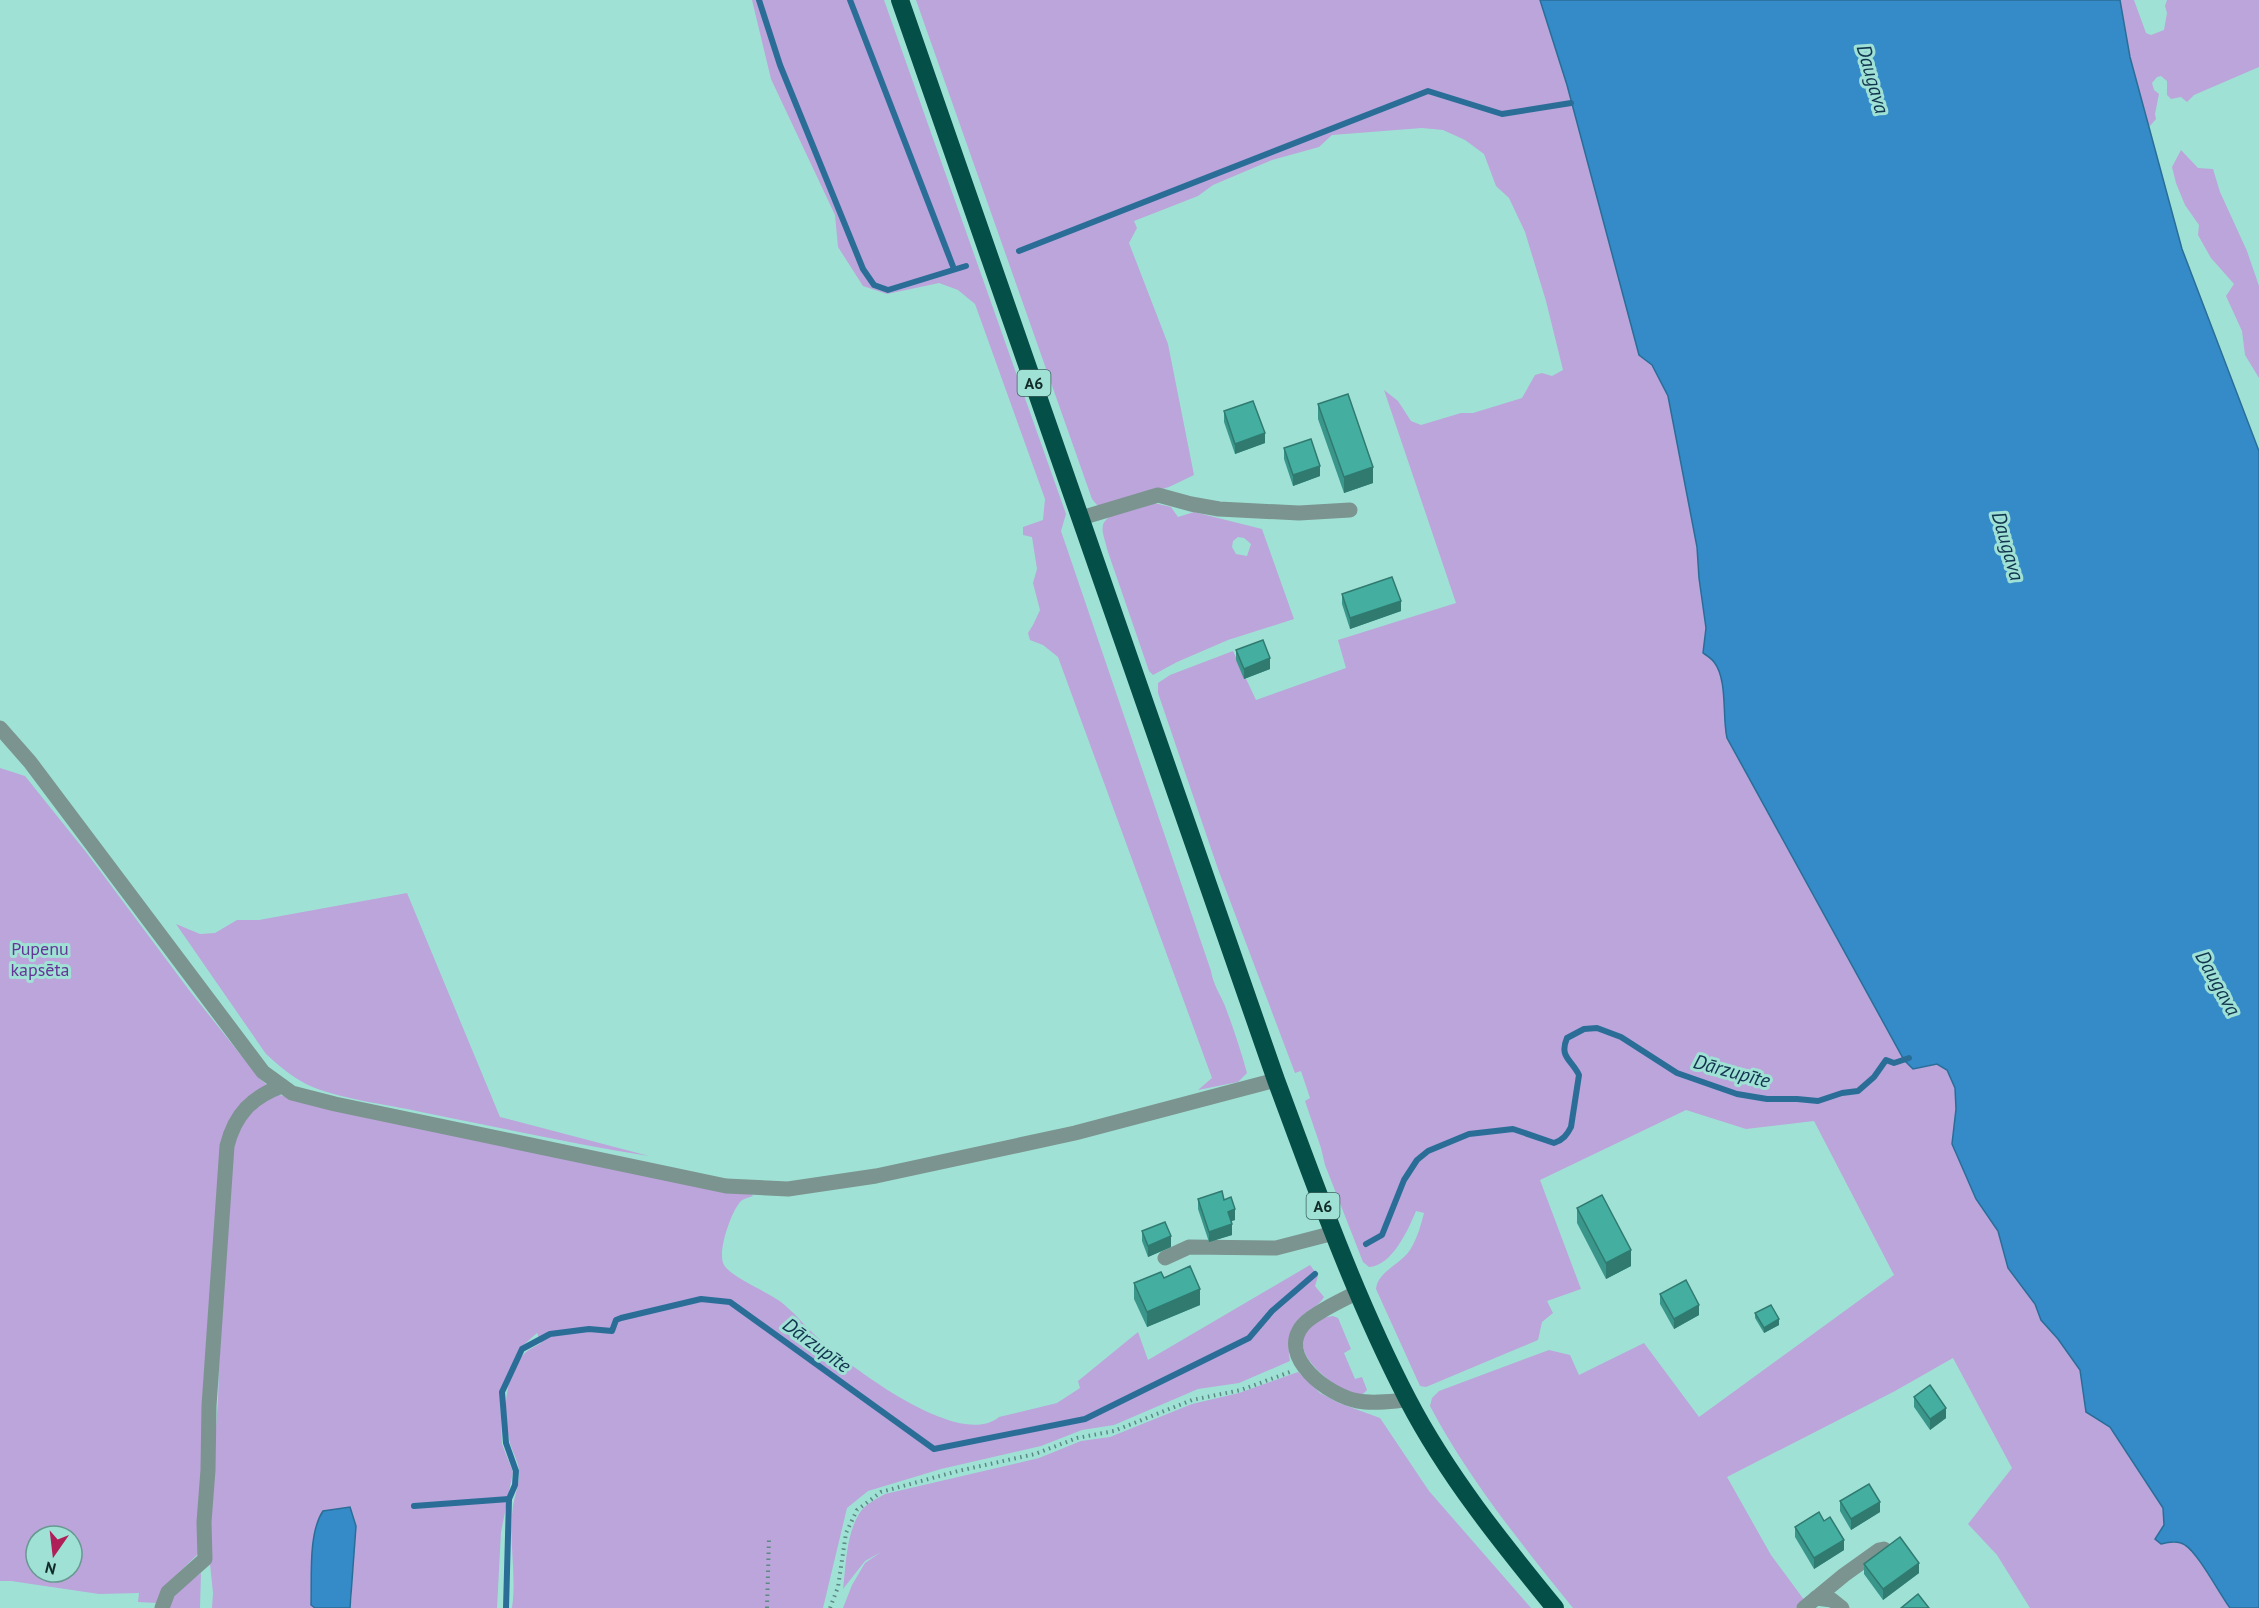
<svg xmlns="http://www.w3.org/2000/svg" width="2259" height="1608" viewBox="0 0 2259 1608" font-family="'PT Sans',sans-serif">
	<rect width="100%" height="100%" fill="#a0e1d6"/>
	<g fill="#bba5da" fill-rule="evenodd">
		<path d="M752 0H884L1066 514 1061 531 1211 971C1213 984 1220 994 1225 1006 1233 1027 1241 1051 1247 1073L1238 1082 1198 1090 1212 1078 1058 657 1043 645 1030 640 1028 633 1033 625 1040 610 1033 583 1037 569 1032 537 1023 535V527L1043 520 1045 499 975 304 958 290 939 283 887 294 863 286 838 247 835 215 771 79Z"/>
		<path d="M916 0H1540L1567 85 1639 355 1652 365 1668 396 1697 547 1699 578 1706 628 1703 653C1706 655 1711 658 1714 662 1729 682 1722 715 1727 738L1904 1060 1913 1069 1938 1064 1947 1070 1955 1088 1956 1109 1952 1144 1976 1199 1998 1231 2008 1268 2035 1304 2041 1320 2058 1339 2080 1370 2086 1412 2110 1427 2163 1508 2164 1525 2155 1539 2161 1544C2168 1543 2178 1540 2184 1544 2197 1552 2219 1594 2230 1608H2030L1997 1555 1968 1524 2012 1468 1953 1358 1895 1391 1727 1477 1771 1555 1805 1601 1796 1608H1573C1523 1546 1467 1477 1430 1406L1432 1398 1439 1391 1549 1350 1570 1355 1579 1375 1644 1343 1699 1417 1894 1275 1814 1121 1746 1129 1686 1110 1540 1180 1581 1289 1547 1301 1553 1313 1542 1322 1538 1340 1426 1387 1420 1386 1376 1289C1378 1271 1400 1265 1410 1250 1417 1239 1421 1225 1424 1213L1416 1211C1408 1230 1392 1266 1369 1267L1363 1262 1325 1165 1321 1148 1305 1101 1310 1098 1301 1071 1295 1073 1218 869 1158 693V683L1170 675 1233 651 1256 700 1346 668 1338 640 1456 603 1384 390 1398 401 1411 421 1421 425 1461 413H1473L1522 398 1535 375 1542 373 1552 376 1563 370 1546 301 1525 232 1509 198 1496 186 1484 154 1465 140 1443 130 1422 128 1332 135 1319 147 1272 160 1213 185 1198 196 1134 221 1137 228 1129 243 1168 344 1194 475 1169 487 1105 506 1097 505 1092 499Z"/>
		<polygon points="2120,0 2134,0 2146,33 2151,35 2164,30 2167,13 2165,6 2167,0 2259,0 2259,67 2194,95 2187,102 2181,97 2171,99 2167,95 2167,81 2161,76 2157,77 2152,83 2154,90 2159,94 2155,114 2156,119 2149,127 2130,57"/>
		<polygon points="2181,150 2198,168 2213,169 2220,192 2247,251 2259,286 2259,399 2259,378 2245,355 2242,331 2226,296 2234,284 2211,258 2198,235 2199,225 2185,205 2176,183 2172,167"/>
		<path d="M1154 503 1171 507 1178 517 1194 512 1262 529 1294 619 1228 640 1177 662 1153 675 1149 671 1107 549C1106 542 1101 532 1103 525 1107 511 1141 507 1154 503ZM1238 537 1244 538 1251 544 1247 556 1236 554 1232 547 1233 541Z"/>
		<path d="M0 768 25 776 86 852 189 990 260 1079 279 1095 750 1193 753 1196C747 1198 741 1199 738 1205 730 1216 717 1253 724 1265 731 1277 768 1292 781 1302 794 1312 805 1326 817 1337 847 1364 959 1451 999 1417L1057 1403 1080 1388 1078 1381 1138 1332 1148 1360 1310 1265 1318 1276 1315 1286 1324 1297C1318 1307 1309 1309 1302 1316 1288 1328 1287 1345 1290 1361L1239 1383 1198 1389 1114 1425 1082 1430 1041 1446 941 1469 868 1491 847 1508 823 1608H512C517 1574 508 1540 513 1506 515 1494 520 1483 519 1470 518 1460 511 1450 509 1439 503 1410 504 1380 523 1355 527 1350 536 1346 541 1343L537 1333 519 1349 500 1394 502 1444 513 1472 501 1532 497 1608H350L352 1597 350 1507 323 1511C308 1533 312 1578 311 1605L315 1608H212L213 1593 208 1544 218 1399 222 1278 199 1553 165 1586 157 1603 138 1602 139 1593 99 1594 11 1581H0ZM36 1536H72V1572H36Z"/>
		<path d="M407 893 500 1117 649 1156C573 1144 497 1127 421 1112 386 1104 337 1099 306 1084 291 1076 278 1065 266 1054L176 924 200 934 215 933 237 920H259Z"/>
		<path d="M1333 1316 1338 1318 1351 1349 1344 1353 1355 1379 1362 1377 1367 1390 1362 1395C1344 1395 1308 1367 1304 1350 1302 1344 1304 1337 1305 1331L1322 1318Z"/>
		<path d="M1298 1372 1320 1393 1339 1403 1380 1418 1429 1491 1531 1608H843L852 1585 865 1563 881 1552 865 1561 843 1589C846 1566 846 1535 859 1514 864 1505 876 1499 885 1494L1039 1458 1081 1441 1110 1437 1192 1404 1239 1393Z"/>
		<path d="M201 1573 200 1608H169C172 1593 189 1582 201 1573Z"/>
	</g>
	<g fill="#348bc8" stroke="#2a6e98" stroke-width="1.5">
		<path d="M1540 0H2120L2130 57 2182 249 2259 451V1608H2230C2219 1593 2198 1553 2185 1545 2178 1540 2168 1542 2161 1544L2155 1539 2164 1525 2163 1508 2110 1427 2086 1412 2080 1370 2058 1339 2041 1320 2035 1304 2008 1268 1998 1231 1976 1199 1952 1144 1956 1109 1955 1088 1947 1070 1937 1064 1913 1069 1904 1060 1727 738C1722 716 1728 680 1714 662 1711 658 1706 655 1703 653L1706 628 1699 578 1697 547 1668 396 1652 365 1639 355 1567 85Z"/>
		<path d="M350 1507 356 1526 350 1608H315L311 1605C312 1578 308 1533 323 1511Z"/>
	</g>
	<g fill="none" stroke-linecap="round" stroke-linejoin="round">
		<g stroke="#2a6e98" stroke-width="6">
			<polyline points="759,0 780,65 863,269 874,285 888,290 966,266"/>
			<polyline points="850,0 954,269"/>
			<polyline points="1019,251 1428,91 1502,114 1571,103"/>
			<path d="M1366 1244 1382 1235 1404 1180 1417 1160 1428 1151 1469 1134 1513 1129 1554 1143C1563 1140 1567 1135 1571 1127L1579 1075C1571 1059 1559 1057 1567 1038L1584 1029 1597 1028 1621 1037 1677 1073 1737 1094 1767 1099H1797L1818 1101 1842 1093 1858 1091 1874 1077 1886 1060 1894 1063 1909 1058"/>
			<polyline points="414,1506 509,1499"/>
			<polyline points="506,1608 509,1499 515,1485 516,1471 506,1443 502,1392 522,1349 550,1334 589,1329 612,1331 616,1320 621,1318 701,1299 730,1302 934,1449 1085,1419 1249,1338 1272,1311 1315,1274"/>
		</g>
		<g stroke="#5b8a82" stroke-width="4" stroke-dasharray="1.5 4.5" stroke-linecap="butt">
			<polyline points="767,1608 769,1538"/>
			<polyline points="830,1608 838,1587 846,1533 857,1510 881,1492 958,1471 1035,1454 1077,1438 1114,1431 1192,1400 1241,1390 1290,1372"/>
		</g>
		<g stroke="#7b9490" stroke-width="15">
			<polyline points="1081,518 1158,495 1191,504 1219,509 1299,513 1350,510"/>
			<polyline points="0,728 30,762 263,1072 292,1093 335,1104 726,1186 788,1189 876,1176 1075,1133 1276,1080"/>
			<polyline points="1165,1258 1189,1247 1276,1248 1334,1233"/>
			<path d="M1358 1292C1344 1299 1312 1314 1303 1325 1276 1357 1329 1396 1358 1401 1374 1404 1392 1401 1408 1400"/>
			<polyline points="1816,1598 1832,1600 1842,1608"/>
			<path d="M162 1608 168 1592 205 1559 204 1522 208 1470 209 1406 227 1146C235 1114 252 1097 282 1086"/>
			<polyline points="1804,1608 1844,1575 1879,1550 1884,1549 1889,1553"/>
		</g>
		<path stroke="#044f47" stroke-width="18" d="M900 0 1276 1080C1316 1188 1355 1298 1408 1400 1447 1475 1502 1543 1555 1608"/>
	</g>
	<g fill="#3a968a">
		<polygon points="1318,404 1373,483 1344,493 1318,419"/>
		<polygon points="1224,411 1265,443 1235,454 1224,422"/>
		<polygon points="1284,448 1320,476 1293,486 1284,459"/>
		<polygon points="1342,594 1401,611 1350,629 1342,604"/>
		<polygon points="1236,650 1270,669 1244,679 1236,660"/>
		<polygon points="1198,1199 1224,1200 1235,1220 1231,1221 1232,1235 1209,1242 1198,1209"/>
		<polygon points="1577,1208 1631,1266 1606,1279 1577,1223"/>
		<polygon points="1142,1231 1171,1247 1148,1257 1142,1241"/>
		<polygon points="1164,1278 1200,1305 1147,1327 1134,1299 1134,1283"/>
		<polygon points="1660,1294 1699,1315 1674,1329 1660,1304"/>
		<polygon points="1755,1313 1779,1325 1764,1333 1755,1318"/>
		<polygon points="1914,1397 1946,1418 1930,1430 1914,1407"/>
		<polygon points="1840,1501 1880,1512 1851,1530 1840,1511"/>
		<polygon points="1824,1521 1844,1550 1814,1569 1795,1537 1795,1527"/>
		<polygon points="1864,1564 1919,1573 1883,1600 1864,1574"/>
	</g>
	<g fill="#307a70">
		<polygon points="1265,433 1265,443 1235,454 1235,444"/>
		<polygon points="1320,466 1320,476 1293,486 1293,475"/>
		<polygon points="1373,467 1373,483 1344,493 1344,477"/>
		<polygon points="1401,601 1401,611 1350,629 1350,618"/>
		<polygon points="1270,658 1270,669 1244,679 1244,669"/>
		<polygon points="1235,1209 1235,1220 1228,1222 1228,1212"/>
		<polygon points="1232,1224 1232,1235 1209,1242 1209,1232"/>
		<polygon points="1171,1236 1171,1247 1148,1257 1148,1246"/>
		<polygon points="1631,1250 1631,1266 1606,1279 1606,1263"/>
		<polygon points="1200,1289 1200,1305 1147,1327 1147,1312"/>
		<polygon points="1699,1305 1699,1315 1674,1329 1674,1319"/>
		<polygon points="1779,1319 1779,1325 1764,1333 1764,1328"/>
		<polygon points="1946,1408 1946,1418 1930,1430 1930,1419"/>
		<polygon points="1880,1502 1880,1512 1851,1530 1851,1519"/>
		<polygon points="1844,1540 1844,1550 1814,1569 1814,1558"/>
		<polygon points="1919,1563 1919,1573 1883,1600 1883,1589"/>
	</g>
	<g fill="#44aea0" stroke="#307a70" stroke-width="1.5">
		<polygon points="1348,394 1373,467 1344,477 1318,404"/>
		<polygon points="1253,401 1265,433 1235,444 1224,411"/>
		<polygon points="1311,439 1320,466 1293,475 1284,448"/>
		<polygon points="1392,577 1401,601 1350,618 1342,594"/>
		<polygon points="1263,640 1270,658 1244,669 1236,650"/>
		<polygon points="1222,1191 1224,1200 1231,1197 1235,1209 1228,1212 1232,1224 1209,1232 1198,1199"/>
		<polygon points="1602,1195 1631,1250 1606,1263 1577,1208"/>
		<polygon points="1165,1222 1171,1236 1148,1246 1142,1231"/>
		<polygon points="1190,1266 1200,1289 1147,1312 1134,1283 1161,1272 1164,1278"/>
		<polygon points="1686,1280 1699,1305 1674,1319 1660,1294"/>
		<polygon points="1771,1305 1779,1319 1764,1328 1755,1313"/>
		<polygon points="1930,1385 1946,1408 1930,1419 1914,1397"/>
		<polygon points="1869,1484 1880,1502 1851,1519 1840,1501"/>
		<polygon points="1819,1512 1824,1521 1830,1517 1844,1540 1814,1558 1795,1527"/>
		<polygon points="1900,1537 1919,1563 1883,1589 1864,1564"/>
		<polygon points="1918,1594 1929,1608 1901,1608"/>
	</g>
	<g text-anchor="middle" stroke-width="6" stroke-linejoin="round" paint-order="stroke">
		<g fill="#a0e1d6" stroke="#3c625c" stroke-width="1.5">
			<rect x="1017.5" y="370" width="33" height="26" rx="4.5"/>
			<rect x="1306.5" y="1193" width="33" height="26" rx="4.5"/>
		</g>
		<g font-size="16" font-weight="bold" fill="#112c28">
			<text x="1034" y="389">A6</text>
			<text x="1323" y="1212">A6</text>
		</g>
		<g font-size="18" fill="#653595" stroke="#a0e1d6">
			<text x="40" y="955">Pupenu<tspan x="40" dy="21">kapsēta</tspan></text>
		</g>
		<g font-size="20" font-style="italic" fill="#11354f" stroke="#a0e1d6">
			<text transform="translate(1873 79) rotate(74)" y="7">Daugava</text>
			<text transform="translate(2008 546) rotate(74)" y="7">Daugava</text>
			<text transform="translate(2218 983) rotate(61)" y="7">Daugava</text>
			<text transform="translate(1732 1071) rotate(15)" y="7">Dārzupīte</text>
			<text transform="translate(817 1345) rotate(36)" y="7">Dārzupīte</text>
		</g>
	</g>
	<g transform="translate(54 1554) rotate(194)"><circle r="28" fill="#a0e1d6" stroke="#679990" stroke-width="1.5"/>
	<path d="M0-4.5L10 22L0 15L-10 22Z" fill="#af2058"/>
	<text y="-9" font-size="16" font-weight="bold" text-anchor="middle" fill="#112c28">N</text>
	</g>
</svg>
